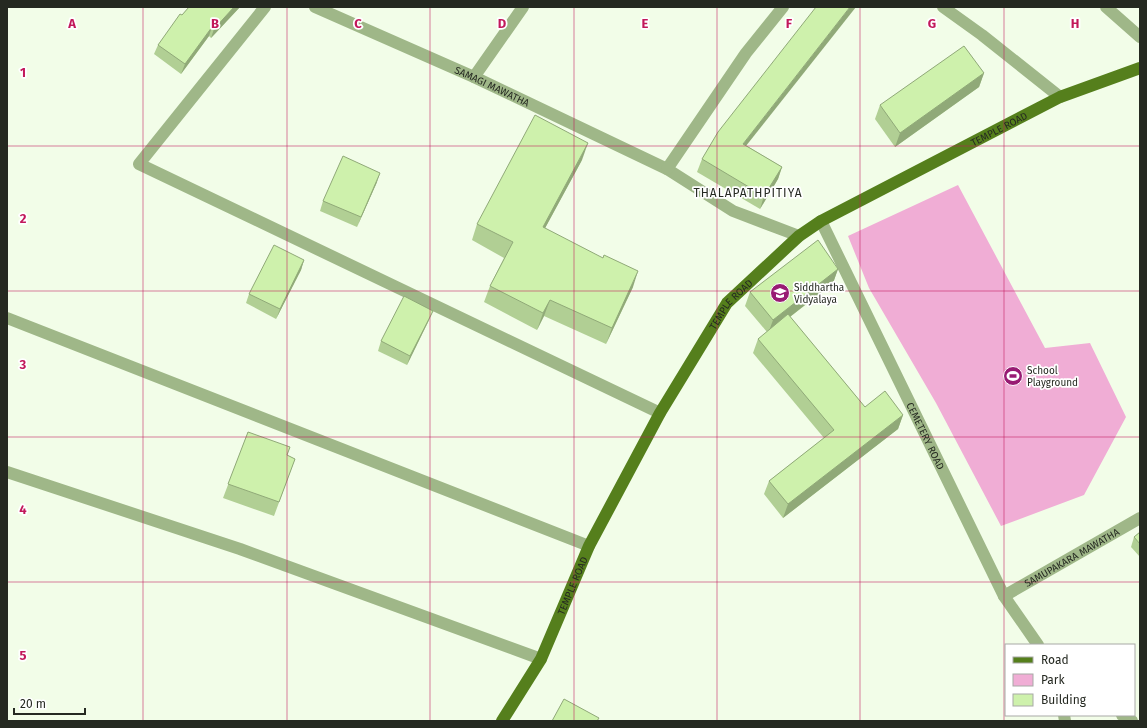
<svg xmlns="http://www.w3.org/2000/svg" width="1147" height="728" viewBox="0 0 1147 728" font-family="'Fira Sans',sans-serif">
	<rect width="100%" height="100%" fill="#f2fde8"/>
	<polygon fill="#f0add5" points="958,185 1045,348 1090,343 1126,417 1084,495 1001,526 936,403 869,288 848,236"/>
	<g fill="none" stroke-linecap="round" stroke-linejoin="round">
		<g stroke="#9fb788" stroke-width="12">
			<polyline points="265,7 139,164 660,413"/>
			<path id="s1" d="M315 7 474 77 667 169 733 211 799 236"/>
			<polyline points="943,7 982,35 1060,97"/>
			<polyline points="1106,7 1140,37"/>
			<polyline points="474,77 523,7"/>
			<polyline points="667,169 746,53 783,7"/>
			<path id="s2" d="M821 221 1004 596 1038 645"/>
			<polyline points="7,318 589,546"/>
			<polyline points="7,472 240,549 541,659"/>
			<path id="s3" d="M1004 596 1140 518"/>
			<polyline points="1064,715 1065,721"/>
			<polyline points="1122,715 1132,721"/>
		</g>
		<path stroke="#557f1c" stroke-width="12" id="s4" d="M502 721 541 659 589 546 660 413 727 303 799 236 821 221 1060 97 1140 68"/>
	</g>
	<g fill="#b1cf94">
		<polygon points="189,7 240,7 211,38 209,36 181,74 154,54 158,45 182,15"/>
		<polygon points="984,73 979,87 895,147 875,119 880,105"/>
		<polygon points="747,146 782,167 778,179 760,209 697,172 702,159"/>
		<polygon points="582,160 545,228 633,287 606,344 544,316 537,330 484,302 490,286 504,258 472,240 477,224"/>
		<polygon points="377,182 357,227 320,211 323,201"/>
		<polygon points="304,260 301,270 276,319 246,303 249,294"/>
		<polygon points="838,269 833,283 790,317 865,407 903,415 898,429 783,518 764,494 769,481 824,438 753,353 758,339 767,332 745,306 750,292"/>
		<polygon points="429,320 407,365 378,351 381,341"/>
		<polygon points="248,432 287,455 295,459 274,516 223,498"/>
		<polygon points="1140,532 1140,557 1131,547 1134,537"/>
	</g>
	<g fill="#90a978">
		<polygon points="234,7 240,7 211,38 214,29"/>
		<polygon points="850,7 856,7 738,156 743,144"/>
		<polygon points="212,27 209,36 181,74 185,64"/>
		<polygon points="984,73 979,87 895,147 900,133"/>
		<polygon points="588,143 582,160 537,243 543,227"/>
		<polygon points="782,167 778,179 760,209 764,196"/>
		<polygon points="380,173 377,182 357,227 361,217"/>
		<polygon points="304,260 301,270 276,319 280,309"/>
		<polygon points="838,269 833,283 768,334 773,320"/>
		<polygon points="638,271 633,287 606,344 612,328"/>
		<polygon points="550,300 544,316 537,330 543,313"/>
		<polygon points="433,311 429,320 407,365 410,356"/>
		<polygon points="903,415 898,429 783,518 788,504"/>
	</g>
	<g fill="#cef1ac" stroke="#90a978">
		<polygon points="189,7 234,7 214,29 212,27 185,64 158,45 180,14 182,15"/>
		<polygon points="816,7 850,7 743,144 782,167 764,196 702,159 718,132"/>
		<polygon points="964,46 984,73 900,133 880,105"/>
		<polygon points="535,115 588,143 543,227 603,258 604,255 638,271 612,328 550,300 543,313 490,286 513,242 477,224"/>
		<polygon points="343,156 380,173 361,217 323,201"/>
		<polygon points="818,240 838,269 773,320 750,292"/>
		<polygon points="274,245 304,260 280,309 249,294"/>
		<polygon points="404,296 433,311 410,356 381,341"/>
		<polygon points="788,314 865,407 885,391 903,415 788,504 769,481 834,430 758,339"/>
		<polygon points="248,432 290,447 287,455 295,459 279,502 228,484"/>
		<polygon points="1140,532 1140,544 1134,537"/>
		<polygon points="564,699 599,718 597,721 552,721"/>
	</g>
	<path fill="none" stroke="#c2185b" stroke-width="1" stroke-opacity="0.55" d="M143 7V721M287 7V721M430 7V721M574 7V721M717 7V721M860 7V721M1004 7V721M7 146H1140M7 291H1140M7 437H1140M7 582H1140"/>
	<defs>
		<g id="school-disc" transform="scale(1)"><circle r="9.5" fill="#981b73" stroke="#fff"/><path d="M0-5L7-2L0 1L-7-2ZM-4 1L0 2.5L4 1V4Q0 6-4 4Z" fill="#fff"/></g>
		<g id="stadium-disc" transform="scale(1)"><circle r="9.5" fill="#981b73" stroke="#fff"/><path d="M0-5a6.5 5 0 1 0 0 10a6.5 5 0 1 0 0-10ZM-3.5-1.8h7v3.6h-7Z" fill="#fff"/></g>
	</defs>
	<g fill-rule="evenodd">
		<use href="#school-disc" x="780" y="293"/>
		<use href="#stadium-disc" x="1013" y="376"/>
	</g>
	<g text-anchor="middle" stroke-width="3.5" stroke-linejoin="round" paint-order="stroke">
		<g font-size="10" fill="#252921" stroke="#fff">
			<text dy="4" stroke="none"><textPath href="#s1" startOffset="194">SAMAGI MAWATHA</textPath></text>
			<text dy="4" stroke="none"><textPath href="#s4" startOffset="801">TEMPLE ROAD</textPath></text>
			<text dy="4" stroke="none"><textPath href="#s4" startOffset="477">TEMPLE ROAD</textPath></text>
			<text dy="4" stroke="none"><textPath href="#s2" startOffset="239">CEMETERY ROAD</textPath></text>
			<text dy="4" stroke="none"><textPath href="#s3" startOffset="78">SAMUPAKARA MAWATHA</textPath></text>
			<text dy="4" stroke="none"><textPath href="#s4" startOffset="153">TEMPLE ROAD</textPath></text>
		</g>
		<g font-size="10" fill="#252921" stroke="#fff" text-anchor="start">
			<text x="794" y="291">Siddhartha<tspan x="794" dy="12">Vidyalaya</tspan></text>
			<text x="1027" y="374">School<tspan x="1027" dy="12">Playground</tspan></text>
		</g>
		<g font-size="12" letter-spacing="1" fill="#252921" stroke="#fff">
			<text x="748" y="197">THALAPATHPITIYA</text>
		</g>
	</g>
	<g font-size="13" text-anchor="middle" font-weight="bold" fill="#c2185b" stroke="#fff" stroke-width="3.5" stroke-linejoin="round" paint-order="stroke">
		<text x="72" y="28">A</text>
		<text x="215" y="28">B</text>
		<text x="358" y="28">C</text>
		<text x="502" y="28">D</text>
		<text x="645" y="28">E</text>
		<text x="789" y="28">F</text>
		<text x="932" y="28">G</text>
		<text x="1075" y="28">H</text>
		<text x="23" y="77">1</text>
		<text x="23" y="223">2</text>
		<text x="23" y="369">3</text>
		<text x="23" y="514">4</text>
		<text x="23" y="660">5</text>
	</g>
	<rect width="1147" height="728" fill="none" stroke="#252921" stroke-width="16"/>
	<rect x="1005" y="644" width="130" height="72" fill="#ffffff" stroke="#a8a9a6"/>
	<rect x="1013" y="657" width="20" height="6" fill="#557f1c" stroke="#a8a9a6"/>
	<text x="1041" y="664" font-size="12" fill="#252921">Road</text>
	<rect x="1013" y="674" width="20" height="12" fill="#f0add5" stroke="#a8a9a6"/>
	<text x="1041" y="684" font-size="12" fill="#252921">Park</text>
	<rect x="1013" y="694" width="20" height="12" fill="#cef1ac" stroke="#a8a9a6"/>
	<text x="1041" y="704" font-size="12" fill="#252921">Building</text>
	<path d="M14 708v6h71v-6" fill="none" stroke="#252921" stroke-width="2"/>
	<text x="20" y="708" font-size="12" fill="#252921" stroke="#ffffff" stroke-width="3" paint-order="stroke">20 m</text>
</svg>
